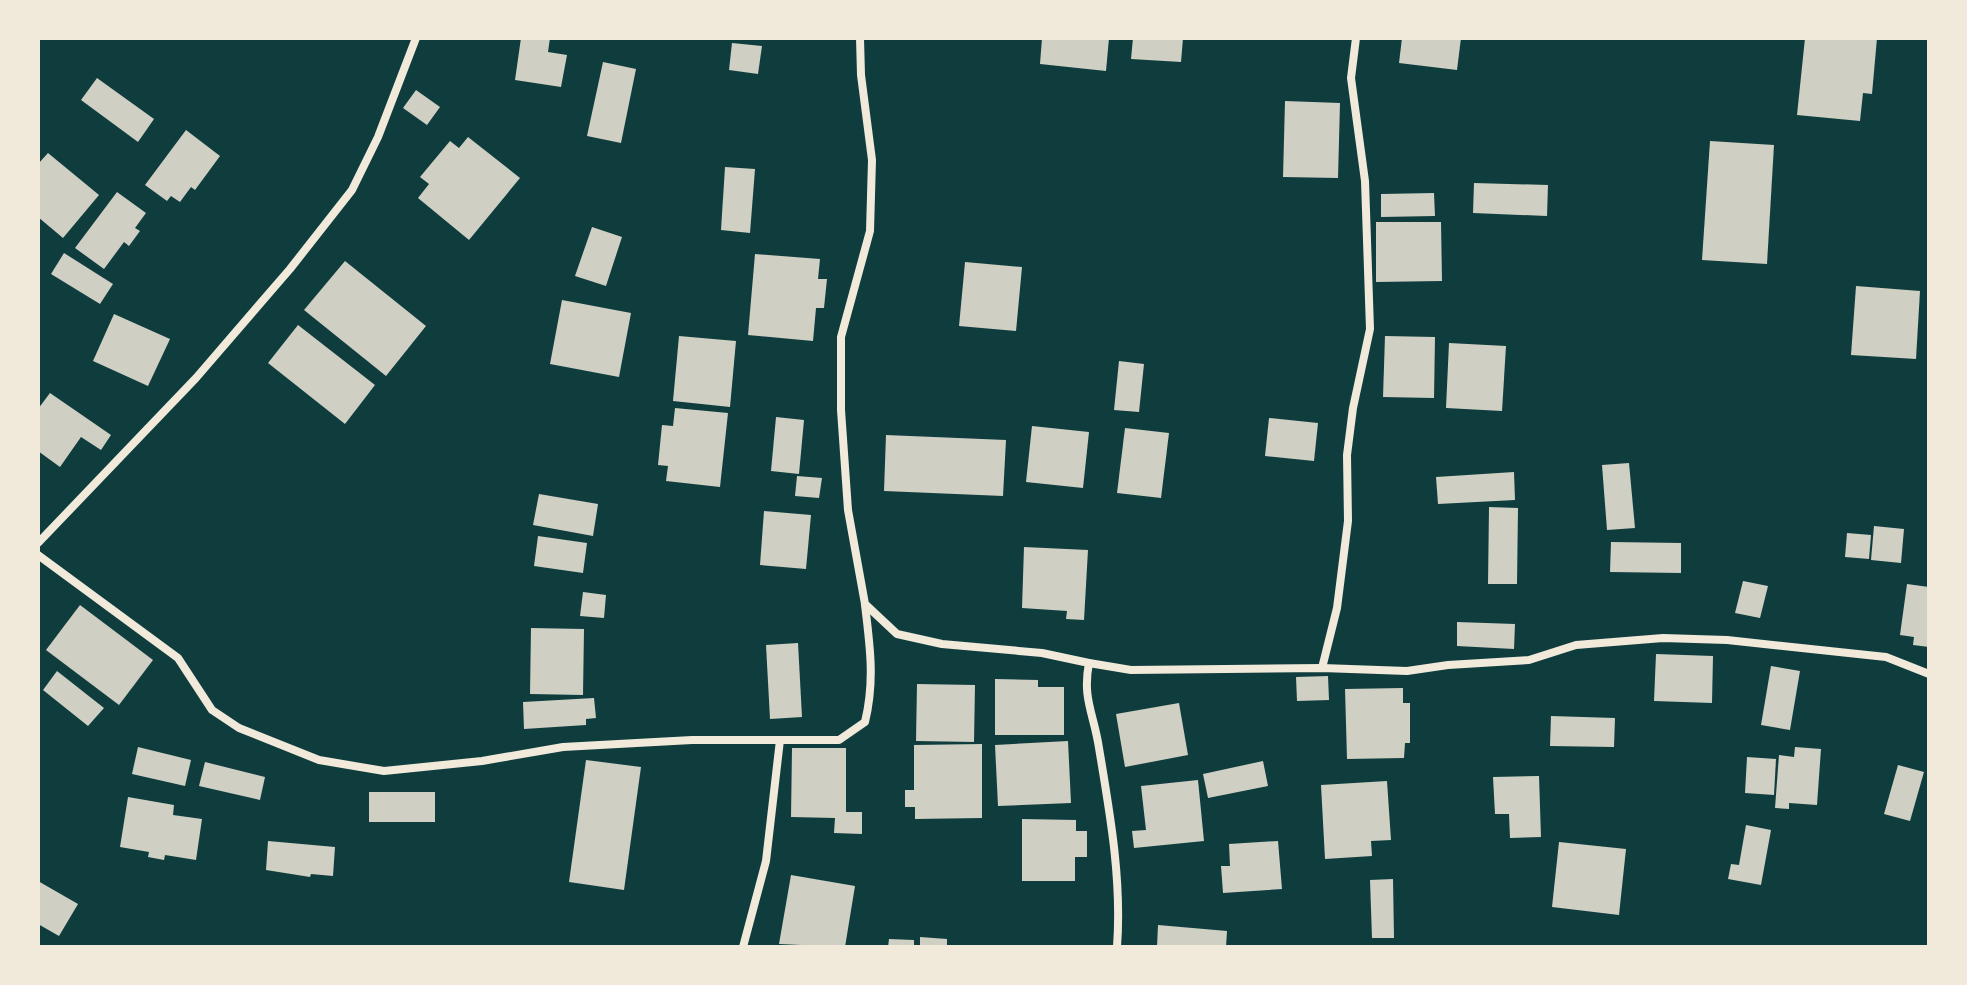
<svg xmlns="http://www.w3.org/2000/svg" width="1967" height="985" viewBox="0 0 1967 985" font-family="'Sofia Sans Condensed',sans-serif">
	<rect width="100%" height="100%" fill="#0f3d3e"/>
	<g fill="#cfcfc3">
		<polygon points="521,38 550,38 548,52 567,55 561,87 515,80"/>
		<polygon points="1042,38 1109,38 1106,71 1040,64"/>
		<polygon points="1133,38 1183,38 1181,62 1131,59"/>
		<polygon points="1402,38 1461,38 1457,70 1399,63"/>
		<polygon points="1805,38 1877,38 1872,94 1863,93 1860,121 1797,115"/>
		<polygon points="732,43 762,46 758,74 729,70"/>
		<polygon points="603,62 636,69 621,143 587,136"/>
		<polygon points="97,78 154,119 138,142 81,100"/>
		<polygon points="416,90 440,107 427,125 403,108"/>
		<polygon points="1285,101 1340,103 1338,178 1283,177"/>
		<polygon points="186,130 220,156 195,190 191,187 180,202 171,196 167,201 145,185"/>
		<polygon points="468,137 520,178 469,240 418,198 429,184 420,177 450,141 459,148"/>
		<polygon points="1710,141 1774,145 1767,264 1702,260"/>
		<polygon points="48,153 99,195 63,238 38,217 38,164"/>
		<polygon points="725,167 755,169 750,233 721,230"/>
		<polygon points="1474,183 1548,185 1547,216 1473,213"/>
		<polygon points="117,192 146,213 135,228 140,231 129,246 124,242 104,269 75,248"/>
		<polygon points="1434,193 1435,216 1381,217 1381,194"/>
		<polygon points="1376,222 1441,222 1442,281 1376,282"/>
		<polygon points="592,227 622,237 606,286 575,276"/>
		<polygon points="64,253 113,284 100,304 51,274"/>
		<polygon points="755,254 820,259 818,279 827,279 824,308 816,308 813,341 748,335"/>
		<polygon points="345,261 426,326 386,376 304,310"/>
		<polygon points="965,262 1022,267 1016,331 959,326"/>
		<polygon points="1856,286 1920,291 1916,359 1851,355"/>
		<polygon points="562,300 631,313 619,377 550,364"/>
		<polygon points="114,314 170,339 148,386 93,361"/>
		<polygon points="298,325 375,385 345,424 268,363"/>
		<polygon points="679,336 736,341 730,407 673,401"/>
		<polygon points="1385,336 1435,337 1434,398 1383,397"/>
		<polygon points="1449,343 1506,346 1502,411 1446,408"/>
		<polygon points="1119,361 1144,364 1139,412 1114,410"/>
		<polygon points="50,393 111,435 101,450 81,437 60,467 38,451 38,409"/>
		<polygon points="675,408 728,413 720,487 666,481 668,466 658,465 662,425 673,426"/>
		<polygon points="776,417 804,420 799,474 771,471"/>
		<polygon points="1269,418 1318,423 1314,461 1265,456"/>
		<polygon points="1032,426 1089,432 1083,488 1026,482"/>
		<polygon points="1125,428 1169,433 1161,498 1117,493"/>
		<polygon points="886,435 1006,440 1003,496 884,491"/>
		<polygon points="1629,463 1635,528 1607,530 1602,465"/>
		<polygon points="1514,472 1515,500 1438,504 1436,477"/>
		<polygon points="797,476 822,478 819,498 795,496"/>
		<polygon points="539,494 598,504 593,536 533,525"/>
		<polygon points="1489,507 1518,508 1517,584 1488,584"/>
		<polygon points="764,511 811,515 806,569 760,565"/>
		<polygon points="1874,526 1904,529 1901,563 1871,560"/>
		<polygon points="1847,533 1871,535 1869,559 1845,557"/>
		<polygon points="538,536 587,543 583,573 534,566"/>
		<polygon points="1611,542 1681,543 1681,573 1610,572"/>
		<polygon points="1024,547 1088,550 1084,620 1066,619 1067,611 1022,608"/>
		<polygon points="1743,581 1768,586 1760,618 1735,613"/>
		<polygon points="1907,584 1929,587 1929,647 1913,645 1914,637 1900,635"/>
		<polygon points="583,592 606,595 604,618 580,616"/>
		<polygon points="80,605 153,660 119,705 46,650"/>
		<polygon points="1457,622 1515,624 1514,649 1457,646"/>
		<polygon points="531,628 584,629 583,695 530,694"/>
		<polygon points="798,643 802,717 770,719 766,645"/>
		<polygon points="1656,654 1713,656 1712,703 1654,701"/>
		<polygon points="1771,666 1800,671 1790,730 1761,725"/>
		<polygon points="57,671 104,708 88,726 43,690"/>
		<polygon points="1328,676 1329,700 1297,701 1296,677"/>
		<polygon points="995,679 1038,680 1038,687 1064,687 1064,735 995,735"/>
		<polygon points="917,684 975,685 974,742 916,741"/>
		<polygon points="1403,688 1403,703 1410,703 1410,743 1405,743 1404,758 1347,759 1345,689"/>
		<polygon points="594,698 596,718 586,719 586,725 524,729 523,702"/>
		<polygon points="1179,703 1188,755 1125,767 1116,714"/>
		<polygon points="1551,716 1615,718 1614,747 1550,746"/>
		<polygon points="1068,741 1071,803 998,806 995,745"/>
		<polygon points="982,744 982,818 915,819 915,807 905,807 905,790 914,790 914,745"/>
		<polygon points="138,747 191,760 185,786 132,774"/>
		<polygon points="1795,747 1821,749 1817,805 1789,803 1789,809 1775,808 1779,755 1794,757"/>
		<polygon points="792,748 846,748 846,812 862,812 862,834 834,833 835,818 791,817"/>
		<polygon points="1747,757 1776,759 1774,795 1745,793"/>
		<polygon points="586,760 641,767 624,890 569,882"/>
		<polygon points="1263,761 1268,786 1208,798 1203,774"/>
		<polygon points="205,762 265,777 260,800 199,786"/>
		<polygon points="1898,765 1924,772 1910,821 1884,814"/>
		<polygon points="1539,776 1541,837 1510,838 1509,814 1495,814 1493,777"/>
		<polygon points="1198,780 1204,841 1134,848 1132,831 1146,830 1141,786"/>
		<polygon points="1387,781 1391,840 1371,841 1372,856 1325,859 1321,785"/>
		<rect x="369" y="792" width="66" height="30"/>
		<polygon points="128,797 174,805 173,815 202,819 196,860 165,855 164,860 148,857 149,852 120,847"/>
		<polygon points="1022,819 1076,820 1076,831 1087,831 1087,857 1075,857 1075,881 1022,881"/>
		<polygon points="1746,825 1771,830 1761,885 1728,879 1731,864 1739,865"/>
		<polygon points="268,841 335,847 333,876 311,874 310,877 266,870"/>
		<polygon points="1278,841 1282,889 1223,893 1221,866 1230,866 1229,844"/>
		<polygon points="1559,842 1626,849 1619,915 1552,907"/>
		<polygon points="791,875 855,886 845,947 779,944"/>
		<polygon points="1393,879 1394,938 1372,938 1370,880"/>
		<polygon points="38,881 78,904 59,936 38,924"/>
		<polygon points="1158,925 1227,931 1226,947 1157,947"/>
		<polygon points="920,937 947,939 947,947 920,947"/>
		<polygon points="889,939 914,940 914,947 888,947"/>
	</g>
	<g fill="none" stroke-linecap="round" stroke-linejoin="round">
		<g stroke="#f1e9da" stroke-width="8">
			<path d="M860 38 861 75 872 160 870 231 841 337V410L848 510 865 604 897 634 942 644 1042 653 1089 663C1082 699 1094 714 1099 748 1110 814 1122 880 1117 947"/>
			<polyline points="38,543 196,378 290,269 352,190 378,137 416,38"/>
			<path d="M38 555 178 658 212 710 239 728 319 760 384 771 482 761 563 747 692 740H839L865 722C875 681 870 646 865 605"/>
			<polyline points="1089,663 1131,670 1322,668 1407,671 1448,665 1529,660 1576,645 1663,638 1727,640 1886,657 1929,674"/>
			<polyline points="1322,668 1337,608 1348,521 1347,455 1353,408 1370,329 1365,181 1351,78 1356,38"/>
			<polyline points="743,947 766,861 780,740"/>
		</g>
	</g>
	<rect width="1967" height="985" fill="none" stroke="#f1e9da" stroke-width="80"/>
</svg>
